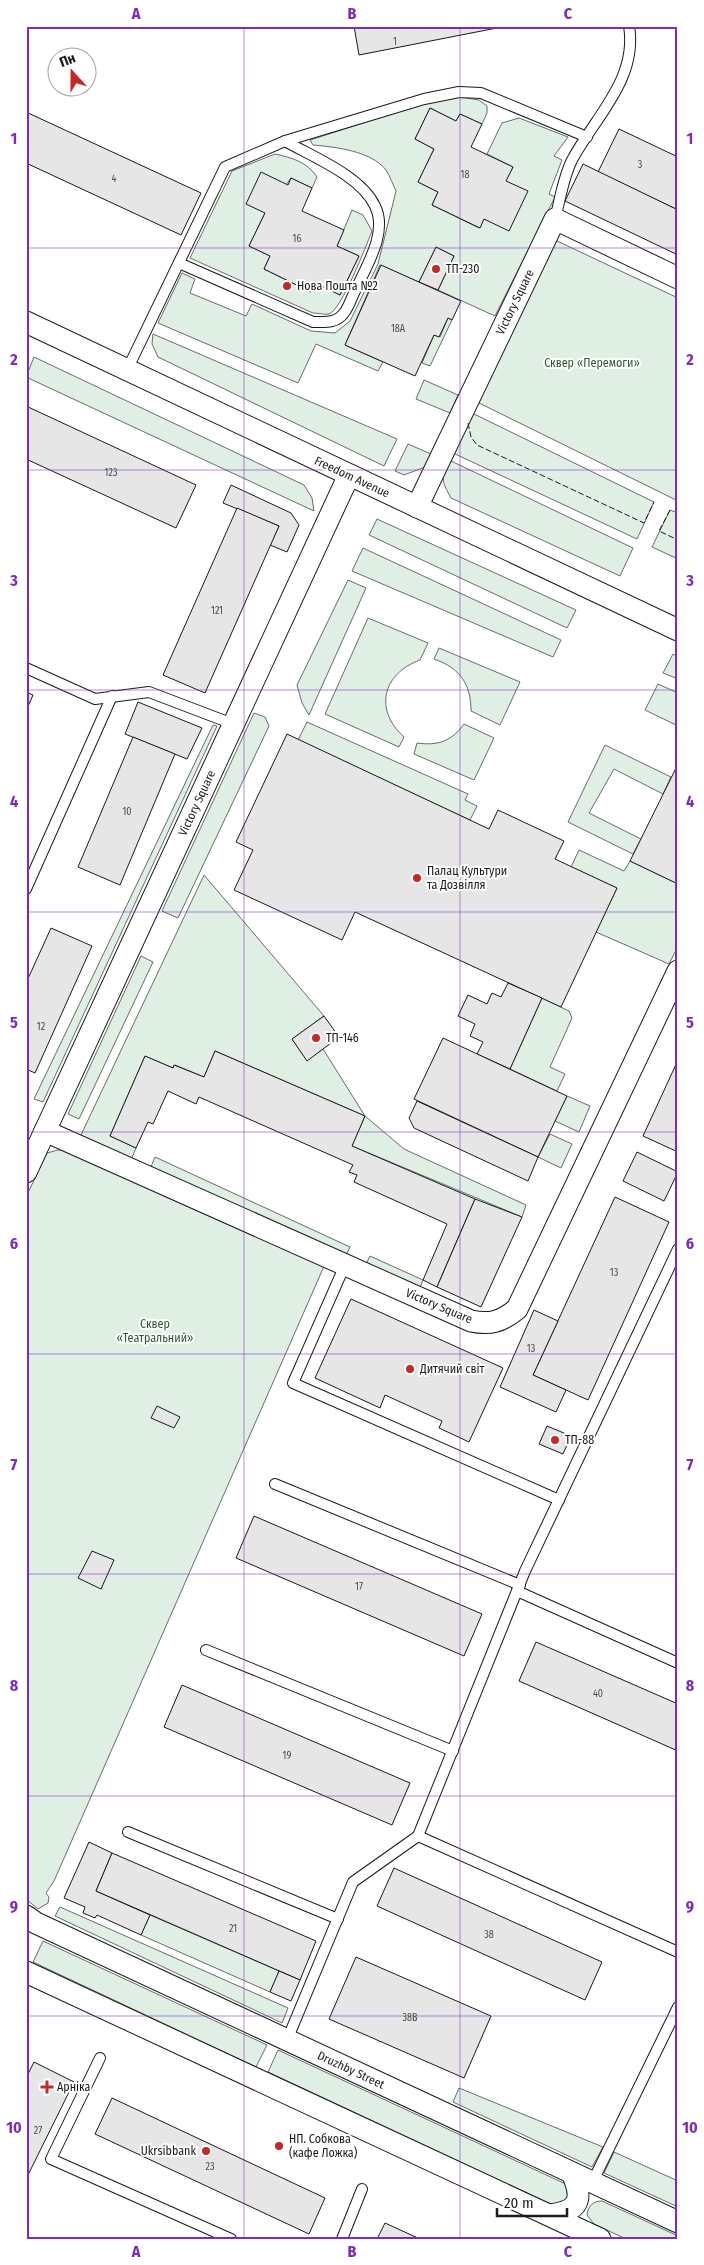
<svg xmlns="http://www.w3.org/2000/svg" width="704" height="2265" viewBox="0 0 704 2265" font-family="'Fira Sans Condensed',sans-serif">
	<rect width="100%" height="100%" fill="#fff"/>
	<g fill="#e0efe3" stroke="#6a6a6a">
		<path d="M460 97 479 100 487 106V113L482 124 460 114 456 121 430 108 415 139 434 149 418 182 438 192 432 205 479 228 513 167 487 154 502 123 519 118 568 137 554 156 562 160 549 194 555 197 495 316 438 290 454 256 436 247 419 282 380 265 345 345 383 362 378 371 316 344 298 383 158 323 182 273 195 279 190 293 246 316 252 304 311 331 335 333 350 321 378 264 396 191C393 185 390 176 386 170 371 151 336 147 313 145L310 140 425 103Z"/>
		<path d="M275 154C293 158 307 162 317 177L312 188 291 178 265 213 249 246 270 256 264 269 311 292 316 283 340 295 359 256 337 246 352 210 363 215 372 231C366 246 342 309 329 314 325 315 318 313 313 313L190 258 232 171Z"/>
		<polygon points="555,240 678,298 678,501 477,402"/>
		<polygon points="448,318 452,320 430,366 422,363 434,335 440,337"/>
		<polygon points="153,334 397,439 384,466 158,357 152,344"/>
		<polygon points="34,357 304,485 312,498 314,511 26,377"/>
		<polygon points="424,380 458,395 450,413 416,399"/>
		<polygon points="472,413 654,502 637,539 453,453"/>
		<polygon points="408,444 431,454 425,467 404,475 395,471"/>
		<path d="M449 460 633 548 620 576 451 498C441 480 441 478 449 460Z"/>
		<polygon points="670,510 678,513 678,559 652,547"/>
		<polygon points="377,519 576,610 567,628 369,535"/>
		<polygon points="363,548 561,640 553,657 352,571"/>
		<polygon points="348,580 366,588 309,715 302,703 297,685"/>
		<path d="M368 618 428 643 420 660C382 674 374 710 404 737L399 747 325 714Z"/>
		<path d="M439 648 520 682 500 725 471 711C471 684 460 668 434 659Z"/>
		<polygon points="673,654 678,657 678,679 663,673"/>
		<polygon points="658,684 678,693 678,726 645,710"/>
		<polygon points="254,713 265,717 269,726 178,918 162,911"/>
		<polygon points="307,722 468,794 465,800 477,806 470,820 298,740"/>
		<path d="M464 724 494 738 474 780 414 754 417 743C438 746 452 741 464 724Z"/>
		<polygon points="213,725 217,726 43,1102 34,1099"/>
		<polygon points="605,745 671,777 663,794 614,769 589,813 641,839 633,854 568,822"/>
		<polygon points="579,850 624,871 630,861 678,884 678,946 669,964 596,932 617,888 571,867"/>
		<polygon points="204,875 324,1016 292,1039 307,1060 323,1049 365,1116 404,1149 526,1205 522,1217 352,1146 365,1116 215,1051 204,1077 175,1065 173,1068 145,1056 110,1136 136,1148 131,1160 80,1137"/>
		<polygon points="141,956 153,962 79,1119 68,1114"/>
		<polygon points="542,998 569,1011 572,1018 550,1067 565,1074 557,1091 510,1069"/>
		<polygon points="567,1096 590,1106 579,1132 555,1121"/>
		<polygon points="550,1134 572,1144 561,1168 538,1157"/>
		<polygon points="58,1150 70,1150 325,1264 54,1881 46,1893 49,1897 48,1903 38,1909 26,1899 26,1197 47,1153"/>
		<polygon points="155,1157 350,1247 345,1257 150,1169"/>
		<polygon points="370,1256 423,1280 419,1290 365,1266"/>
		<polygon points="60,1907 288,2008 282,2023 55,1916"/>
		<polygon points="150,1915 279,1971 270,1992 141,1935"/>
		<polygon points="43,1941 267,2045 256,2067 33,1962"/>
		<polygon points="278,2050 570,2186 573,2196 555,2206 268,2072"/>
		<polygon points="459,2088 603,2147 592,2167 453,2102"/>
		<polygon points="614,2152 678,2181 678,2207 604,2173"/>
		<path d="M602 2201 678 2236V2239H626L594 2224 587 2215C588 2206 593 2201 602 2201Z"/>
	</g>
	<g fill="#e6e6e6" stroke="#1a1a1a">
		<polygon points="354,26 507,26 359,55"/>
		<polygon points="430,108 456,121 460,114 482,124 471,147 513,167 506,181 528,191 509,231 484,219 480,228 432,205 438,192 418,182 434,149 415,139"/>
		<polygon points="26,112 201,193 181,235 26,163"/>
		<polygon points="619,129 678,157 678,210 598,172"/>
		<polygon points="583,164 678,210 678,255 565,201"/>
		<polygon points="261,172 288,185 291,178 312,188 302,211 344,230 337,246 359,256 340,295 316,283 311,292 264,269 270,256 249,246 265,213 246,204"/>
		<polygon points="436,247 454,256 438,290 419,282"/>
		<polygon points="381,265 461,301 452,320 448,318 439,337 434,335 415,376 345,345"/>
		<polygon points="26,406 196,485 176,528 26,459"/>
		<polygon points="231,485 291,513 299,525 287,552 270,545 279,526 223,503"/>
		<polygon points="237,508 279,526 205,693 163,675"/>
		<polygon points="26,692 33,695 26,711"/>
		<polygon points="138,702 202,728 187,759 125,734"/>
		<polygon points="287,734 489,829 498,810 564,841 555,859 617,888 561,1007 355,912 342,940 234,890 253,850 236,842"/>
		<polygon points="133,737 175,754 120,885 78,867"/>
		<polygon points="677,766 678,766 678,884 630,861"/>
		<polygon points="51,928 92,946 35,1073 26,1069 26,983"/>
		<polygon points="508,983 542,998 510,1069 477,1054 483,1042 470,1036 475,1024 458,1016 468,995 487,1004 492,993 501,997"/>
		<polygon points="324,1016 339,1037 307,1061 292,1039"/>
		<polygon points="443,1038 567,1096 538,1157 414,1099"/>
		<polygon points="215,1051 365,1116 352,1146 475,1199 437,1287 423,1280 447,1224 354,1182 357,1175 349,1172 353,1165 199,1097 196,1104 168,1091 153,1124 148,1122 136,1148 110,1136 145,1056 173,1068 174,1065 204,1077"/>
		<polygon points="678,1060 678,1152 643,1136"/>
		<polygon points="417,1101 538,1157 528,1181 414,1128 409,1118"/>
		<polygon points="637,1152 678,1172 664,1201 623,1181"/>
		<polygon points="615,1197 669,1222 588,1400 533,1375"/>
		<polygon points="475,1199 522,1217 481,1307 437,1287"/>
		<polygon points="351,1299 503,1368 469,1442 439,1428 442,1421 385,1395 380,1408 315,1378"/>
		<polygon points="534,1310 558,1321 533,1375 566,1390 556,1412 500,1387"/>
		<polygon points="157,1406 180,1417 174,1428 151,1418"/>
		<polygon points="547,1426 571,1436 563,1454 539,1444"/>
		<polygon points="254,1516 482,1614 464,1656 236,1558"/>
		<polygon points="92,1551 114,1560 101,1589 78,1578"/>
		<polygon points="536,1642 678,1704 678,1751 519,1681"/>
		<polygon points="182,1685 410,1783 392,1825 164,1727"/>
		<polygon points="89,1842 112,1853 96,1891 150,1915 141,1935 97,1915 95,1918 83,1913 85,1907 64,1898"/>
		<polygon points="112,1853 316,1941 300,1980 96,1891"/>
		<polygon points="394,1868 602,1962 585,2000 377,1906"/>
		<polygon points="356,1957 491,2016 464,2078 329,2019"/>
		<polygon points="279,1971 300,1980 291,2001 270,1992"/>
		<polygon points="34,2062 74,2082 26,2179 26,2078"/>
		<polygon points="112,2098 325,2198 309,2234 95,2134"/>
		<polygon points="385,2223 420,2239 377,2239"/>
	</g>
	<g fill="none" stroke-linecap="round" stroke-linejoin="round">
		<g stroke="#1a1a1a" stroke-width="12">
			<g id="lane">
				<path d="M555 219C560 200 563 178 572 160 595 117 638 79 629 26"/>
				<path d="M179 263 313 322C324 322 336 324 344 313 349 307 352 296 356 289 367 265 388 232 375 206 361 176 313 157 285 141"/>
				<polyline points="127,370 225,167 285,141 424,99 459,92 481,93 587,137"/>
				<polyline points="26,668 95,699 149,692 233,724"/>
				<polyline points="26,889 112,696"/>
				<polyline points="345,1265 293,1383 559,1500"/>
				<polyline points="275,1484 520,1585"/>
				<polyline points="517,1591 678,1663"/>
				<polyline points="206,1650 453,1751"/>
				<polyline points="128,1832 338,1919"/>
				<polyline points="418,1836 678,1952"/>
				<polyline points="287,2040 353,1882 418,1836 525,1571 678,1249"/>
				<polyline points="100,2058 51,2159 231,2239"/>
				<polyline points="592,2183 678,2007"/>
				<polyline points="342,2239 362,2189"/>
			</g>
		</g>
		<g stroke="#1a1a1a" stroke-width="23">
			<g id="street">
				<polyline points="26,322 678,630"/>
				<polyline points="417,507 555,219 678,278"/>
				<path d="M45 1131 471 1321C490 1325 501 1322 517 1309L678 971"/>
				<polyline points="26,1172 349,475"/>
				<polyline points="26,1916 36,1923 678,2222"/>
				<polyline points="26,1972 600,2239"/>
				<path d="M550 2215C579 2211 584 2200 572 2173"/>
			</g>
		</g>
		<use href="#lane" stroke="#fff" stroke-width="10"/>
		<use href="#street" stroke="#fff" stroke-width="21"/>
		<g stroke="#1a1a1a" stroke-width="1" stroke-dasharray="6 2.5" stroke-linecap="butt">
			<polyline points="468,423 471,437 477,445 644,523 654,502"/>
			<polyline points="670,510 659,531 678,540"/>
		</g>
	</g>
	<path fill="none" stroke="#7b2cbf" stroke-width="1" stroke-opacity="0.55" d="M244 26V2239M460 26V2239M26 248H678M26 470H678M26 690H678M26 912H678M26 1132H678M26 1354H678M26 1574H678M26 1796H678M26 2016H678"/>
	<g fill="#c62828" stroke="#fff" stroke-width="2">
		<circle cx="436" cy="269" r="5"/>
		<circle cx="287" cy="286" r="5"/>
		<circle cx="417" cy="878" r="5"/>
		<circle cx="316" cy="1038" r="5"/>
		<circle cx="410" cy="1369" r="5"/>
		<circle cx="555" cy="1440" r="5"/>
		<path d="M44.5 2079.5h5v5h5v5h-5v5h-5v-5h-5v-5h5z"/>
		<circle cx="279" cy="2146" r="5"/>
		<circle cx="206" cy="2151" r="5"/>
	</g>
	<g text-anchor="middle" stroke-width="4" stroke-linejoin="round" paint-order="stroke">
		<g font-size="10" fill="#4d4d4d">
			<text x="395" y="45">1</text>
			<text x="640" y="168">3</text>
			<text x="465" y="178">18</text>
			<text x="114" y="182">4</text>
			<text x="297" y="242">16</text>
			<text x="398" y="332">18А</text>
			<text x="111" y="476">123</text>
			<text x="217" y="614">121</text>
			<text x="127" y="815">10</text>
			<text x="41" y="1030">12</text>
			<text x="614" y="1276">13</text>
			<text x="531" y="1352">13</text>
			<text x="359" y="1590">17</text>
			<text x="598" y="1697">40</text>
			<text x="287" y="1759">19</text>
			<text x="233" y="1932">21</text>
			<text x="489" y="1938">38</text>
			<text x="410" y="2021">38В</text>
			<text x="38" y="2134">27</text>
			<text x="210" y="2170">23</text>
		</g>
		<g font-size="12" fill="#1a1a1a" stroke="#fff" text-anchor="start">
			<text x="446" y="273">ТП-230</text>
			<text x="297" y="290">Нова Пошта №2</text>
			<text x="427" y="875">Палац Культури<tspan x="427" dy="14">та Дозвілля</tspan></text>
			<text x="326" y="1042">ТП-146</text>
			<text x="420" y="1373">Дитячий світ</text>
			<text x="565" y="1444">ТП-88</text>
			<text x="57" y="2091">Арніка</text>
			<text x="289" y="2143">НП. Собкова<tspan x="289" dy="14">(кафе Ложка)</tspan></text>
			<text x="196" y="2155" text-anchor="end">Ukrsibbank</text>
		</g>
		<g font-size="12" fill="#1a1a1a" stroke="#fff">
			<text transform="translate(515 302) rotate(-64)" y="4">Victory Square</text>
			<text transform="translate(352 477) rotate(25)" y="4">Freedom Avenue</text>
			<text transform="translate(197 803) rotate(-65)" y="4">Victory Square</text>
			<text transform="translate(439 1306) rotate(23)" y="4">Victory Square</text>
			<text transform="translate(351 2070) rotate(25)" y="4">Druzhby Street</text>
		</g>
		<g font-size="12" fill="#2b5a34" stroke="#fff">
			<text x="592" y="367">Сквер «Перемоги»</text>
			<text x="155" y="1328">Сквер<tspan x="155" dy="14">«Театральний»</tspan></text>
		</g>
	</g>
	<rect width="704" height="2265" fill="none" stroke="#ffffff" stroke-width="55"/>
	<g transform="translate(72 72) rotate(339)"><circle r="24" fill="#ffffff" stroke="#a3a3a3"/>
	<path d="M0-4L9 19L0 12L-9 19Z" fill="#c62828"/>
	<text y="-8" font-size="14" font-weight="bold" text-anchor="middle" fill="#1a1a1a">Пн</text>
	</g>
	<path d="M497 2208v8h70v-8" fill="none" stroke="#1a1a1a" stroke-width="2.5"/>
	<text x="504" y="2208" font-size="15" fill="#1a1a1a" stroke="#ffffff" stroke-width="4" paint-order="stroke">20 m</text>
	<rect x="28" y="28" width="648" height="2210" fill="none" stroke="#7b2cbf" stroke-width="2"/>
	<g font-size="16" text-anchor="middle" font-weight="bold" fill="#7b2cbf">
		<text x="136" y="19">A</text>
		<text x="352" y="19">B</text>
		<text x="568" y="19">C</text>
		<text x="14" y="144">1</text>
		<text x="690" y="144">1</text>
		<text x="14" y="365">2</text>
		<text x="690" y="365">2</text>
		<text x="14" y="586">3</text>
		<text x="690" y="586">3</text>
		<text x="14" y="807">4</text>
		<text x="690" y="807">4</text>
		<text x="14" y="1028">5</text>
		<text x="690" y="1028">5</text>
		<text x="14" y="1249">6</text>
		<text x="690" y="1249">6</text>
		<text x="14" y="1470">7</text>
		<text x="690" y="1470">7</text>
		<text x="14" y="1691">8</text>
		<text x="690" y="1691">8</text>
		<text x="14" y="1912">9</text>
		<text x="690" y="1912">9</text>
		<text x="14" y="2133">10</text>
		<text x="690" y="2133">10</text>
		<text x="136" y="2257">A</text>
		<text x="352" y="2257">B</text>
		<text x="568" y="2257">C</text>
	</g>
</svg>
